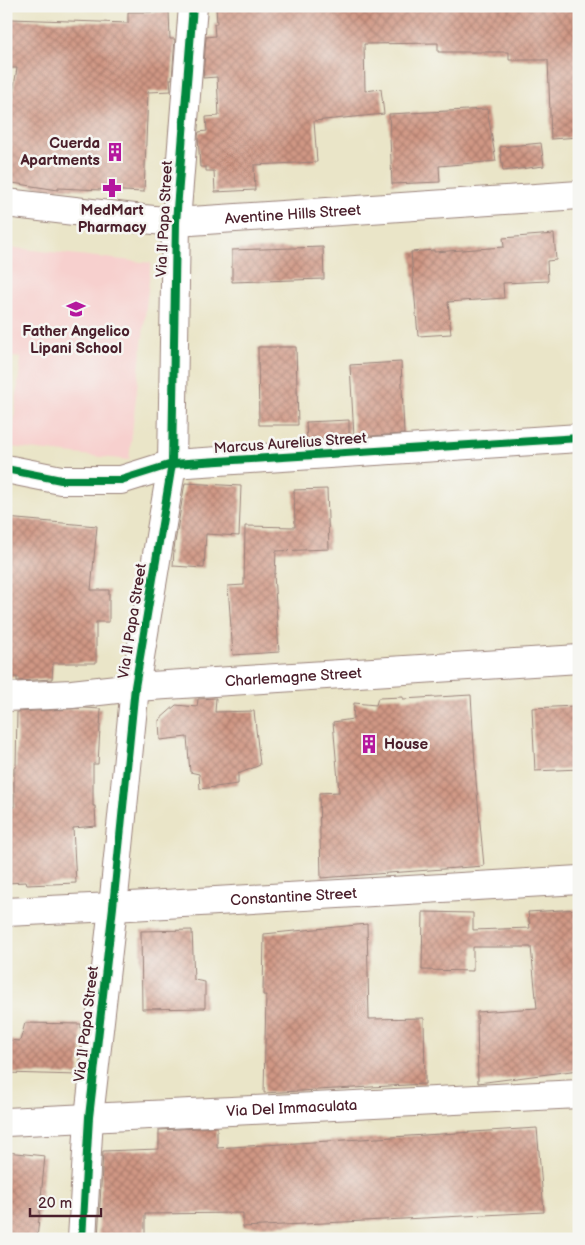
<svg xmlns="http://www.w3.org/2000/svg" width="585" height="1245" viewBox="0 0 585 1245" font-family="'Balsamiq Sans',sans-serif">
	<defs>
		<pattern id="building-cross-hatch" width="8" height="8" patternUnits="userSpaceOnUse" patternTransform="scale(1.25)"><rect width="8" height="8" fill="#d09784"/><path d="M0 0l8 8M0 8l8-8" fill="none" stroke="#ab7b6c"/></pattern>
	</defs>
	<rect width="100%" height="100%" fill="#f6f6f2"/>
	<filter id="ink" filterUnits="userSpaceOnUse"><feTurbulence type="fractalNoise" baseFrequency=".02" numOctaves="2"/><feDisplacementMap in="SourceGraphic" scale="10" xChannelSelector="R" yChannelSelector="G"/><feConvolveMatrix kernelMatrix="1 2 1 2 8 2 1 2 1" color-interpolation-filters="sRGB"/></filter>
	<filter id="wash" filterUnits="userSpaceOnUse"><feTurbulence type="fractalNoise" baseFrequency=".0096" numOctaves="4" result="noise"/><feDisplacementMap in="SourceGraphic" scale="20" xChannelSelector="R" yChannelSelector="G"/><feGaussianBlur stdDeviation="1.12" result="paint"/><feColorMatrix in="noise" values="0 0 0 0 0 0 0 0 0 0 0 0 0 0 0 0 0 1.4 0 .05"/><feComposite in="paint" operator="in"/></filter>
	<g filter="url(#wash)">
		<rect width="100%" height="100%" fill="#eae5c8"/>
		<polygon fill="#f7d0ce" points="6,247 151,263 129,460 11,447 21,358 6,356"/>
		<g id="blocks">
			<g fill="url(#building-cross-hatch)">
				<polygon points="216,6 579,6 579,137 551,139 548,60 509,60 509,52 438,52 438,43 364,44 365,91 381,89 384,114 314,121 317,162 254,165 255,190 215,192 214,171 206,171 206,167 200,167 198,136 199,132 207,131 206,117 219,116 217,77 203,78 206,37 215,36 214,24 217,24"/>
				<polygon points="128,12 169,12 170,39 175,39 172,79 170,79 171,91 148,92 144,192 58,188 58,190 6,182 6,136 17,68 9,68 11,19 128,23"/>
				<polygon points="487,109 496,161 439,166 440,182 392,184 389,114"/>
				<polygon points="541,143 544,166 503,171 500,147"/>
				<polygon points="554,234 556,260 547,261 548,281 503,283 504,298 448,302 451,334 418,336 411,252 434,250 434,252 504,247 503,238"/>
				<polygon points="323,247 324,279 232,282 232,250"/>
				<polygon points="258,347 296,347 298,425 259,425"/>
				<polygon points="401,362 404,434 354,437 350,365"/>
				<polygon points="349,420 349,437 307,440 306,422"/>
				<polygon points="185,483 241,486 239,536 206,534 204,568 173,566 174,549"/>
				<polygon points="327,489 329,549 276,551 275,574 274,574 279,652 233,655 228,586 244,585 245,526 295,527 294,490"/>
				<polygon points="6,518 97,526 91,590 109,590 109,622 96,622 96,663 53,663 52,679 17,681 17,677 6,677"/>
				<polygon points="471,695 476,781 484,866 321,878 319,793 339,792 333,722 353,719 354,703 376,705 378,698 403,697 403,699"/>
				<polygon points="216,698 215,712 254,711 260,765 238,774 238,784 200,789 199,774 190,772 187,737 160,740 159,720 176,705 197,707 198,699"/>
				<polygon points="575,706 579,769 535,771 532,708"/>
				<polygon points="85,708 101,709 98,764 93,764 93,806 95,806 96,826 73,828 76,883 27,885 26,882 6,883 6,807 14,807 14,767 16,767 17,712"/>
				<polygon points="579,909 579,1070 478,1083 477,1012 537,1008 531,947 473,947 473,971 422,970 423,912 473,913 473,930 530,928 528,912"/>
				<polygon points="367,924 369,1019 424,1018 425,1084 264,1093 266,995 263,995 264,934"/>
				<polygon points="192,930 194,980 205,982 205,1008 142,1009 141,931"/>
				<polygon points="25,1023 81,1024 81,1051 78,1075 6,1073 6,1040 20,1041"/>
				<polygon points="217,1127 217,1148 537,1128 544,1212 243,1227 243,1213 145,1214 145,1239 98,1239 103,1151 159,1149 159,1130"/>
				<polygon points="6,1152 45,1156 37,1239 6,1239"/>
			</g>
		</g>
	</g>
	<g filter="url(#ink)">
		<use href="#blocks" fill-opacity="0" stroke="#9a827a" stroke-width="1"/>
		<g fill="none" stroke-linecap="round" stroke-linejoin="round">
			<g stroke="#9a827a" stroke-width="30">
				<g id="street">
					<polyline points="6,469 61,480 121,480 172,464 579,438"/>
					<path id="s1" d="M6 697 72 694 135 687 579 659"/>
					<path id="s2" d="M6 912 113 907 579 880"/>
					<path id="s3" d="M6 1122 579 1094"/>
					<polyline points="82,1239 89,1117 113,907 135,687 172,464 176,222 193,6"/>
				</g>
			</g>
			<g stroke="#9a827a" stroke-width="30">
				<g id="secondary">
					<path id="s4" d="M6 203 143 219 176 222 579 195"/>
				</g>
			</g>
			<use href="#street" stroke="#fff" stroke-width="28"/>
			<use href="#secondary" stroke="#fff" stroke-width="28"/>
			<g stroke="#f6f6f2" stroke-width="11">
				<g id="cycleway">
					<polyline points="6,469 61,480 121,480 172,464 579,438"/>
					<polyline points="82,1239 89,1117 113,907 135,687 172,464 176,222 193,6"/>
				</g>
			</g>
			<use href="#cycleway" stroke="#00873e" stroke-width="8"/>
		</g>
	</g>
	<defs>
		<g id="building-bare" transform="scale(1.5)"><path d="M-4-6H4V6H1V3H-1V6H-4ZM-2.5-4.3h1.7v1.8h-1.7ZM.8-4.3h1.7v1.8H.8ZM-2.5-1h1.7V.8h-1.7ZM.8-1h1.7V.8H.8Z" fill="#b5179e" stroke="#f6f6f2" stroke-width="2.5" paint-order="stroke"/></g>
		<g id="pharmacy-bare" transform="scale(1.5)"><path d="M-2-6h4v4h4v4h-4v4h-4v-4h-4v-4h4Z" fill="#b5179e" stroke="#f6f6f2" stroke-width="2.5" paint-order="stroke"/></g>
		<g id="school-bare" transform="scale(1.5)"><path d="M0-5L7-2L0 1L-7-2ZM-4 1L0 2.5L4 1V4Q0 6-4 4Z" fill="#b5179e" stroke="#f6f6f2" stroke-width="2.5" paint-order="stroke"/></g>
	</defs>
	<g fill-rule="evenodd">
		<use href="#building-bare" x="115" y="152"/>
		<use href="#pharmacy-bare" x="112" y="188"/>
		<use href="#school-bare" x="76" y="309"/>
		<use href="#building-bare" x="369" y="744"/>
	</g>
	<g text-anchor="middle" stroke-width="5" stroke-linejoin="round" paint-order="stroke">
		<g font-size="15" font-weight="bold" fill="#4a1f2b" stroke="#f6f6f2">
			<text x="100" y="148" text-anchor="end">Cuerda<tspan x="100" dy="17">Apartments</tspan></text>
			<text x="112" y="215">MedMart<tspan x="112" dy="17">Pharmacy</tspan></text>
			<text x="76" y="336">Father Angelico<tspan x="76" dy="17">Lipani School</tspan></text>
			<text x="384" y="749" text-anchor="start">House</text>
		</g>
		<g font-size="15" fill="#4a1f2b" stroke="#f6f6f2">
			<text dy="5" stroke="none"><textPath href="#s4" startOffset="288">Aventine Hills Street</textPath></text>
			<text transform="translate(164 219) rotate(-87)" y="5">Via Il Papa Street</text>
			<text transform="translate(290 443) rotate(-4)" y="5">Marcus Aurelius Street</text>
			<text transform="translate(132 621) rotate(-81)" y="5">Via Il Papa Street</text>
			<text dy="5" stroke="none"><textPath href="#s1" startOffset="288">Charlemagne Street</textPath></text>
			<text dy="5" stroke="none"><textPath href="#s2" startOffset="288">Constantine Street</textPath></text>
			<text transform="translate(86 1024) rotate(-83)" y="5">Via Il Papa Street</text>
			<text dy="5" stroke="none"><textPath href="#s3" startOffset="286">Via Del Immaculata</textPath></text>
		</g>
	</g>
	<rect width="585" height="1245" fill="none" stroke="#f6f6f2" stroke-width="25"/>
	<path d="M30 1208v8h71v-8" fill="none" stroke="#4a1f2b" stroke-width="2.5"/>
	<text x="38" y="1208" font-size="15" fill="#4a1f2b" stroke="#f6f6f2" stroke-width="4" paint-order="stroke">20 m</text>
</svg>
